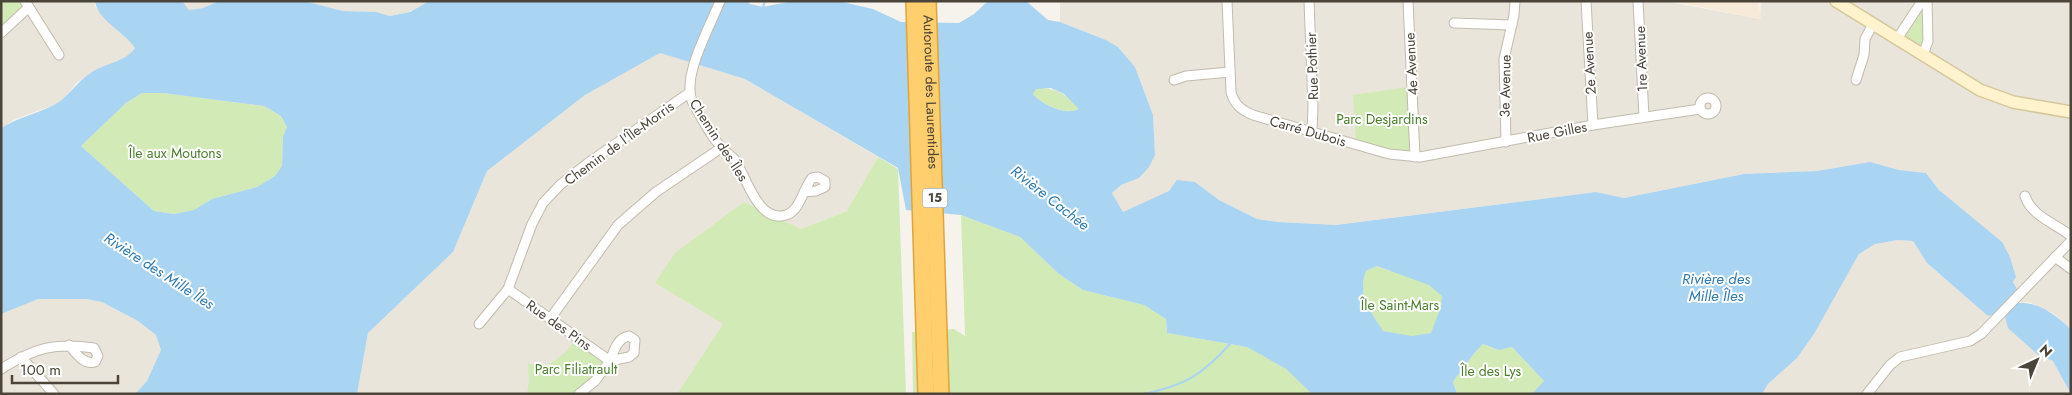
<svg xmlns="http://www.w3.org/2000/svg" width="2072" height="395" viewBox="0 0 2072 395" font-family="Jost,sans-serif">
	<rect width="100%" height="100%" fill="#f6f3ec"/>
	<g fill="#eae5da">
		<polygon points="21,1 95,1 95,6 105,18 128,38 135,47 130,55 92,72 76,83 66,97 54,105 15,119 1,128 1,29"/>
		<polygon points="182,1 219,1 203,8 189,10"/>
		<polygon points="288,1 429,1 409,12 390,16 376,12 343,11 308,2"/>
		<polygon points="1060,1 1664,1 1760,19 1761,1 2071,1 2071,329 2053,313 2029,302 2019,303 2017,302 2013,295 2015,292 2013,282 2016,277 2010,257 1939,190 1926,173 1899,170 1870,162 1817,171 1744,174 1624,198 1596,192 1336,225 1278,222 1257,219 1219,200 1195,182 1123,212 1112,193 1121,185 1139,178 1155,155 1153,115 1135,67 1118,47 1106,40 1060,22"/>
		<polygon points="660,53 745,79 878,157 847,211 801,229 744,202 655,283 723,324 677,394 357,394 368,333 453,252 487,171 585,95"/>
		<polygon points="1898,240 1913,241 1927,263 1988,316 1996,313 2004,313 2037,354 2053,361 2071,394 1762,394 1768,384 1797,358 1814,334 1859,254 1875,244"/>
		<polygon points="38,299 86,299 102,302 138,321 156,335 161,350 147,381 135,394 1,394 1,313"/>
	</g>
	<polygon fill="#f7ead8" points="1671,1 1758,1 1761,19"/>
	<g fill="#d2eab5">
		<polygon points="1,1 21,1 25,8 1,29"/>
		<polygon points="1920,11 1924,12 1926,38 1923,44 1919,45 1906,38 1905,35"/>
		<polygon points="1408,87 1410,151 1402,152 1356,141 1353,95"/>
		<path d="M1036 88C1059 88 1064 94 1080 109 1066 116 1042 105 1033 94Z"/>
		<polygon points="142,93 163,93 264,106 281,116 287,127 283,138 282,166 275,176 257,187 212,199 194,210 174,214 154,211 81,146 126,103"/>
		<polygon points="878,157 898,169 906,394 677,394 723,324 655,283 675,253 744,202 801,229 847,211"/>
		<polygon points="961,215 1020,237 1059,274 1083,290 1144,305 1166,319 1167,333 1247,347 1286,369 1312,394 913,394 912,332 954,329 965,336"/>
		<path d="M1471 259 1431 333 1412 337 1383 331C1370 310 1357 296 1366 271L1377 266 1390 271Z"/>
		<polygon points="574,341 608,361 588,385 571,394 527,394 529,381 528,364 549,365 567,351"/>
		<path d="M1483 344 1499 350 1512 347 1544 381 1575 354 1533 394H1457L1453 382C1461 370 1472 355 1483 344Z"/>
	</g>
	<path fill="#a9d4f2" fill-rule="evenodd" d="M95 1H182L189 10 203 8 219 1 308 2 343 11 376 12 390 16 410 12 429 1H747L750 4 763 7 793 1H838L873 9 901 22 959 23 974 14 988 1H1026L1048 20 1060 22 1106 40 1118 47 1135 67 1153 115 1155 155 1149 167 1139 178 1121 185 1112 193 1123 212 1169 191 1177 180 1195 182 1219 200 1257 219 1278 222 1336 225 1596 192 1624 198 1744 174 1817 171 1870 162 1899 170 1926 173 1939 190 2002 242 2010 257 2016 277 2013 282 2017 289 2013 298 2019 303C2040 302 2055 315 2071 329V394L2053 361 2037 354 2008 328 2004 313H1996L1988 316 1927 263 1913 241 1898 240 1875 244 1859 254 1814 334 1797 358 1768 384 1762 394H1532L1544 381 1512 347 1499 350 1483 344C1472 355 1462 369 1453 382L1457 394H1312L1286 369 1247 347 1167 333 1166 319 1144 305 1083 290 1059 274 1020 237 961 215 906 210 898 168 745 79 660 53 585 95 487 171 453 252 368 333 357 394H135L147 381 161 350 156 335 138 321 102 302 86 299H38L1 314V128C19 117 37 114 54 105 69 97 77 81 92 72 106 63 125 62 135 48 125 32 98 21 95 1ZM1051 88 1064 94 1079 109C1066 116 1042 105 1033 94L1036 89ZM142 93H163L264 106 281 116 287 127 283 137 282 166 275 176 257 187 212 199 194 210 174 214 154 211 81 146 126 103ZM1377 266 1429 285 1442 296 1441 307 1431 333 1412 336 1383 331C1370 310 1357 296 1366 271Z"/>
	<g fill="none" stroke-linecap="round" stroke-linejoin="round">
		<g stroke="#a9d4f2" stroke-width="2">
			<polyline points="765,1 763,7 765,8"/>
			<path d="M1143 394C1184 386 1202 375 1230 344"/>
		</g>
		<g stroke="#c2bbae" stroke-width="11">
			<g id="street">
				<polyline points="25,1 59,55"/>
				<path d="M720 1C710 27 682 75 692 101 701 117 709 134 721 147 725 152 731 155 735 160 746 176 758 224 786 215 800 211 803 189 812 178L818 177 825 181V187L816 191 804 192"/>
				<path d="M1227 1 1231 92C1234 104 1241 110 1253 115L1389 154 1420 157 1593 125 1700 109"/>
				<polyline points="1309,1 1313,107 1312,131"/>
				<polyline points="1408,1 1415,157"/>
				<polyline points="1586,1 1593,125"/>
				<polyline points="1638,1 1644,117"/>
				<polyline points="1454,23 1512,25"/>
				<polyline points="1,33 29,7"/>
				<polyline points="1897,39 1922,1"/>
				<polyline points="1923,55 1928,41 1927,1"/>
				<polyline points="1174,80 1186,76 1230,72"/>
				<polyline points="1856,80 1864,55 1865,39 1873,24"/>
				<circle cx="1708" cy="106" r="8"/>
				<polyline points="1506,142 1504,59 1514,15 1515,1"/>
				<path d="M2025 196C2032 217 2055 223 2071 236"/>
				<polyline points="2055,257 2071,269"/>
				<polyline points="508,289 610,361 595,381 579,394"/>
				<polyline points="550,319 618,225 656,192 721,148"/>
				<polyline points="479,324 508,289 532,224 543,203 560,185 588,163 689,93"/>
				<path d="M629 336 635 340 634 353 629 357 610 361C614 351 617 338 629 336Z"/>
				<polyline points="21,357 54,394"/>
				<path d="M1 369C35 348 54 342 94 348L98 356 95 362C83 365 76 353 69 345"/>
				<polyline points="1867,394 1890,365 1900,357 1970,341 1981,334 2071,241"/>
			</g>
		</g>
		<g stroke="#d6c79b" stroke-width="14">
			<polyline id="secondary" points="1836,1 1980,90 2013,102 2071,112"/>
		</g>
		<g stroke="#e0a43c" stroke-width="18">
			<g id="highway">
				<polyline points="914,1 926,394"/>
				<path id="s1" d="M928 1 941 394"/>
			</g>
		</g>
		<use href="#street" stroke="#fff" stroke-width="9"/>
		<use href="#secondary" stroke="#fff3cd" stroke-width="11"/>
		<use href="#highway" stroke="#ffcf6e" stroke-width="15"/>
	</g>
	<g text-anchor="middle" stroke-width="4" stroke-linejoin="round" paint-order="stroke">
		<rect fill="#fff" stroke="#817c74" stroke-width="1" x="922.5" y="188.5" width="25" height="19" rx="4"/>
		<g font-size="12" font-weight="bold" fill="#4b4439">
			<text x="935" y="202">15</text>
		</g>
		<g font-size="14" fill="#4b4439" stroke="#fff">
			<text transform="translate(1641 59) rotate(-92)" y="5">1re Avenue</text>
			<text transform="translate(1589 63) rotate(-93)" y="5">2e Avenue</text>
			<text transform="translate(1411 64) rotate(-93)" y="5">4e Avenue</text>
			<text transform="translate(1312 66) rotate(-92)" y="5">Rue Pothier</text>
			<text transform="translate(1505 86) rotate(-89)" y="5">3e Avenue</text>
			<text dy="5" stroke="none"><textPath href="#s1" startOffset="91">Autoroute des Laurentides</textPath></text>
			<text transform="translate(1308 131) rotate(16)" y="5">Carré Dubois</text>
			<text transform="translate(1557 132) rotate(-11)" y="5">Rue Gilles</text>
			<text transform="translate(719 140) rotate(57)" y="5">Chemin des Îles</text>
			<text transform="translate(619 143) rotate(-36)" y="5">Chemin de l'Île-Morris</text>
			<text transform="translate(559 325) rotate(35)" y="5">Rue des Pins</text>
		</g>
		<g font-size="14" fill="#4a7f2a" stroke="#fff">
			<text x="1382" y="124">Parc Desjardins</text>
			<text x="175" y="158">Île aux Moutons</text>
			<text x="1400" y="310">Île Saint-Mars</text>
			<text x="576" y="374">Parc Filiatrault</text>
			<text x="1491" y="376">Île des Lys</text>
		</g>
		<g font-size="15" font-style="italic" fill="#2e7ab2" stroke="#fff">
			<text transform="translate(1050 198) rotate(38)" y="5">Rivière Cachée</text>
			<text transform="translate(159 271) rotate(33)" y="5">Rivière des Mille Îles</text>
			<text x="1716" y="284">Rivière des<tspan x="1716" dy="17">Mille Îles</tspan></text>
		</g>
	</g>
	<rect width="2072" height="395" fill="none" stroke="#4b4439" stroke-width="5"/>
	<g transform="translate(2037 360) rotate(44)" stroke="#ffffff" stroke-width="4" paint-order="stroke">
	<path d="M0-4L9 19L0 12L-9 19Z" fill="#4b4439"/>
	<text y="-8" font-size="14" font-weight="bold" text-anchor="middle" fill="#4b4439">N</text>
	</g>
	<path d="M12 375v8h106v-8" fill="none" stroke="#4b4439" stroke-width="2.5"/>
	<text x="20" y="375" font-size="15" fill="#4b4439" stroke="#ffffff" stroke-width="4" paint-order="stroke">100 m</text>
</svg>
